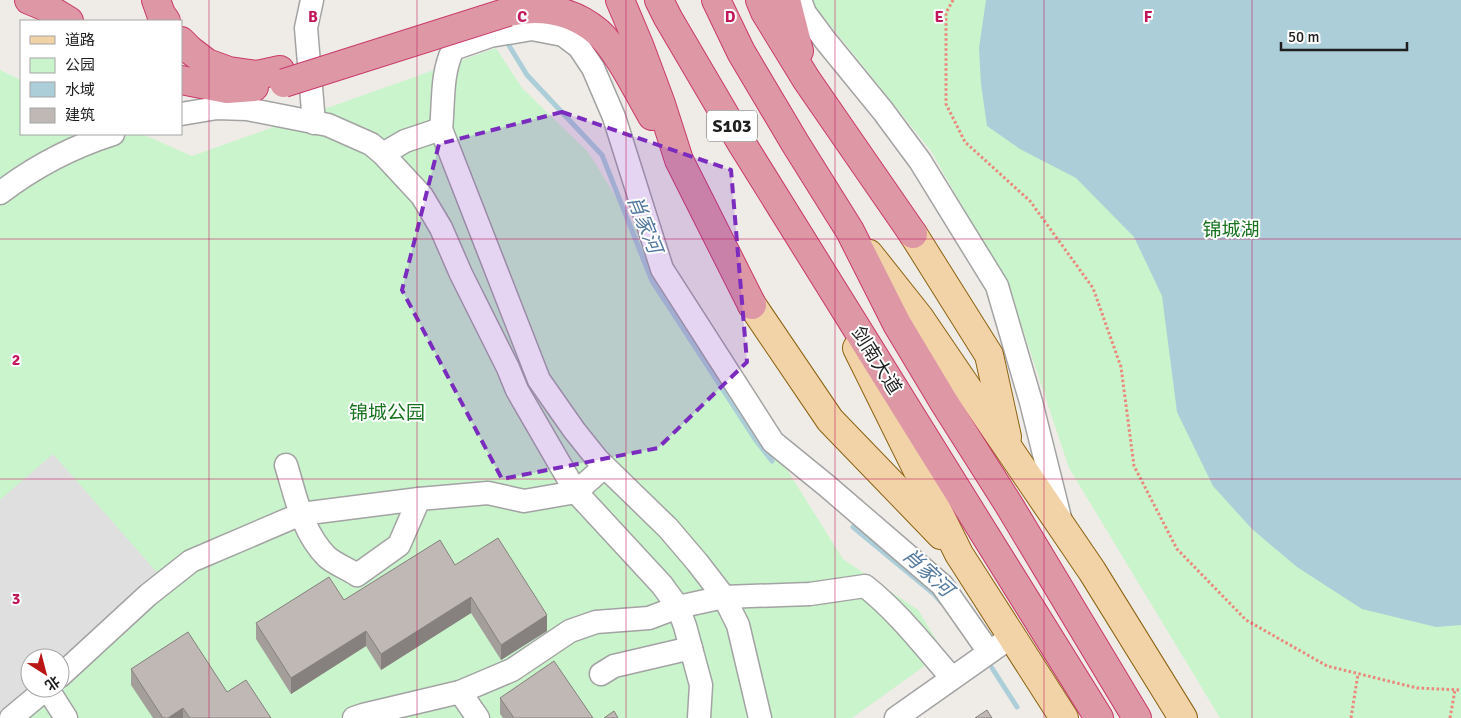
<svg xmlns="http://www.w3.org/2000/svg" width="1461" height="718" viewBox="0 0 1461 718" font-family="Signika,'Noto Sans SC',sans-serif">
	<rect width="100%" height="100%" fill="#efece7"/>
	<g fill="#c9f4cc" fill-rule="evenodd">
		<polygon points="810,0 1461,0 1461,718 1220,718 1069,468 1010,291 931,151"/>
		<path d="M496 48 522 88 588 152 843 559 918 610 944 652 852 718H0V70L21 80V134H142L192 156ZM30 658H60V688H30Z"/>
	</g>
	<polygon fill="#dfdfdf" points="53,454 160,576 60,663 60,658 30,658 30,688 31,688 0,715 0,500"/>
	<polygon fill="#acced8" points="986,0 1461,0 1461,625 1436,627 1362,609 1297,567 1252,529 1213,486 1177,412 1162,296 1134,237 1076,178 1020,149 987,126 981,84 979,48"/>
	<g fill="none" stroke-linecap="round" stroke-linejoin="round">
		<g stroke="#acced8" stroke-width="5">
			<polyline points="507,40 508,44 527,75 602,155 652,281 755,439 772,461"/>
			<polyline points="853,527 934,594 941,602"/>
			<polyline points="992,668 1017,707"/>
		</g>
		<g stroke="#a3a3a3" stroke-width="25">
			<g id="minor">
				<polyline points="312,0 306,28 314,123"/>
				<polyline points="800,0 805,13 825,40 883,111 920,161 997,286 1031,402 1060,518"/>
				<polyline points="181,114 217,108 247,109 328,125 371,144 383,154 422,196 441,228 461,274 508,368 517,390 576,492 662,585 678,607 685,626 701,685 699,718"/>
				<polyline points="383,154 405,141 441,129"/>
				<path d="M0 193C34 167 72 147 113 134"/>
				<path d="M286 465C296 497 302 532 327 557 335 564 348 569 357 575L399 545 419 499"/>
				<polyline points="601,674 614,666 691,648"/>
				<polyline points="60,676 148,595 191,561 301,514 419,499 488,493 524,501 576,492 604,467"/>
				<polyline points="460,692 478,718"/>
				<polyline points="11,718 47,688 66,718"/>
				<path d="M354 718 363 715 460 692 512 670 570 631 596 622 649 618 678 607 724 597 810 594 865 586C898 612 924 646 952 678"/>
				<path d="M760 718 738 625 724 597 697 562 668 528 598 460 574 430 539 380 441 129C444 100 441 75 453 49L490 36 532 29 563 35 579 47 593 68 614 117 662 269 773 442 827 486 942 585 989 652"/>
				<polyline points="896,718 1001,644"/>
			</g>
		</g>
		<g stroke="#8b6210" stroke-width="30">
			<g id="major">
				<polyline points="913,234 989,355 1007,437"/>
				<polyline points="869,254 919,317 1092,571 1183,718"/>
				<polyline points="752,305 830,420 941,535"/>
				<polyline points="857,348 959,554 1064,718"/>
			</g>
		</g>
		<g stroke="#c93869" stroke-width="30">
			<g id="highway">
				<polyline points="29,0 46,7 69,21"/>
				<polyline points="156,0 161,14 166,21"/>
				<polyline points="620,0 639,45 661,104 679,160 752,305"/>
				<polyline points="659,0 668,18 739,139 1099,718"/>
				<polyline points="716,0 741,52 795,143 850,231 897,324 945,404 1009,505 1137,718"/>
				<polyline points="760,0 765,12 806,79 913,234"/>
				<polyline points="786,0 799,51"/>
				<path d="M508 12C540 5 572 10 598 32 618 50 638 92 652 116"/>
				<polyline points="181,41 190,50 207,63 229,71 257,75 280,70"/>
				<polyline points="181,80 227,89 254,87"/>
			</g>
		</g>
		<g stroke="#eb877b" stroke-width="3" stroke-dasharray="2.5 2.5" stroke-linecap="butt">
			<polyline points="953,0 946,13 946,104 965,142 1030,201 1093,288 1121,367 1134,466 1177,549 1246,620 1327,666 1417,688 1461,690"/>
			<polyline points="1351,718 1358,674"/>
			<polyline points="1450,718 1455,690"/>
		</g>
		<use href="#minor" stroke="#fff" stroke-width="22"/>
		<use href="#major" stroke="#f2d3a8" stroke-width="28"/>
		<use href="#highway" stroke="#de97a4" stroke-width="28"/>
		<g stroke="#c93869" stroke-width="30" stroke-linecap="butt">
			<polyline id="highway-bridge" points="284,83 508,12"/>
		</g>
		<use href="#highway-bridge" stroke="#de97a4" stroke-width="28"/>
	</g>
	<g fill="#a49e9b">
		<polygon points="455,565 547,631 501,660 471,613 381,670 366,646 291,694 256,639 256,623 344,600"/>
		<polygon points="131,669 227,692 271,718 153,718 131,685"/>
		<polygon points="500,698 593,718 503,718 500,714"/>
	</g>
	<g fill="#86817e">
		<polygon points="471,597 471,613 381,670 381,654"/>
		<polygon points="547,615 547,631 501,660 501,645"/>
		<polygon points="366,631 366,646 291,694 291,678"/>
		<polygon points="183,708 183,718 168,718"/>
	</g>
	<g fill="#bfb8b4" stroke="#86817e">
		<polygon points="498,538 547,615 501,645 471,597 381,654 366,631 291,678 256,623 329,577 344,600 440,540 455,565"/>
		<polygon points="188,632 227,692 246,680 271,718 190,718 183,708 168,718 163,718 131,669"/>
		<polygon points="554,661 593,718 514,718 500,698"/>
		<polygon points="987,710 992,718 975,718"/>
		<polygon points="614,711 618,718 604,718"/>
	</g>
	<path fill="#7b2cbf" fill-opacity="0.2" stroke="#7b2cbf" stroke-width="4" stroke-dasharray="10 6" stroke-linejoin="round" d="M562 112 731 170 747 362 658 448 502 479 402 290 439 144Z"/>
	<path fill="none" stroke="#c2185b" stroke-width="1" stroke-opacity="0.55" d="M209 0V718M417 0V718M626 0V718M835 0V718M1044 0V718M1252 0V718M0 239H1461M0 479H1461"/>
	<g text-anchor="middle" stroke-width="4" stroke-linejoin="round" paint-order="stroke">
		<rect fill="#fff" stroke="#626262" stroke-width="1" x="707" y="110.5" width="50" height="31" rx="4"/>
		<g font-size="18" font-weight="bold" fill="#1f1f1f">
			<text x="732" y="132">S103</text>
		</g>
		<g font-size="19" fill="#17731f" stroke="#fff">
			<text x="1231" y="236">锦城湖</text>
			<text x="387" y="419">锦城公园</text>
		</g>
		<g font-size="19" fill="#1f1f1f" stroke="#fff">
			<text transform="translate(877 360) rotate(58)" y="7">剑南大道</text>
		</g>
		<g font-size="20" font-style="italic" fill="#52789e" stroke="#fff">
			<text transform="translate(645 224) rotate(68)" y="7">肖家河</text>
			<text transform="translate(928 572) rotate(43)" y="7">肖家河</text>
		</g>
	</g>
	<g font-size="16" text-anchor="middle" font-weight="bold" fill="#c2185b" stroke="#fff" stroke-width="4" stroke-linejoin="round" paint-order="stroke">
		<text x="313" y="22">B</text>
		<text x="522" y="22">C</text>
		<text x="730" y="22">D</text>
		<text x="939" y="22">E</text>
		<text x="1148" y="22">F</text>
		<text x="16" y="365">2</text>
		<text x="16" y="604">3</text>
	</g>
	<rect x="20" y="20" width="162" height="115" fill="#ffffff" stroke="#a5a5a5"/>
	<rect x="30" y="36" width="25" height="8" fill="#f2d3a8" stroke="#a5a5a5"/>
	<text x="65" y="45" font-size="15" fill="#1f1f1f">道路</text>
	<rect x="30" y="58" width="25" height="15" fill="#c9f4cc" stroke="#a5a5a5"/>
	<text x="65" y="70" font-size="15" fill="#1f1f1f">公园</text>
	<rect x="30" y="82" width="25" height="15" fill="#acced8" stroke="#a5a5a5"/>
	<text x="65" y="95" font-size="15" fill="#1f1f1f">水域</text>
	<rect x="30" y="108" width="25" height="15" fill="#bfb8b4" stroke="#a5a5a5"/>
	<text x="65" y="120" font-size="15" fill="#1f1f1f">建筑</text>
	<g transform="translate(45 673) rotate(144)"><circle r="24" fill="#ffffff" stroke="#a5a5a5"/>
	<path d="M0-4L9 19L0 12L-9 19Z" fill="#b91615"/>
	<text y="-8" font-size="14" font-weight="bold" text-anchor="middle" fill="#1f1f1f">北</text>
	</g>
	<path d="M1281 42v8h126v-8" fill="none" stroke="#1f1f1f" stroke-width="2.5"/>
	<text x="1288" y="42" font-size="15" fill="#1f1f1f" stroke="#ffffff" stroke-width="4" paint-order="stroke">50 m</text>
</svg>
